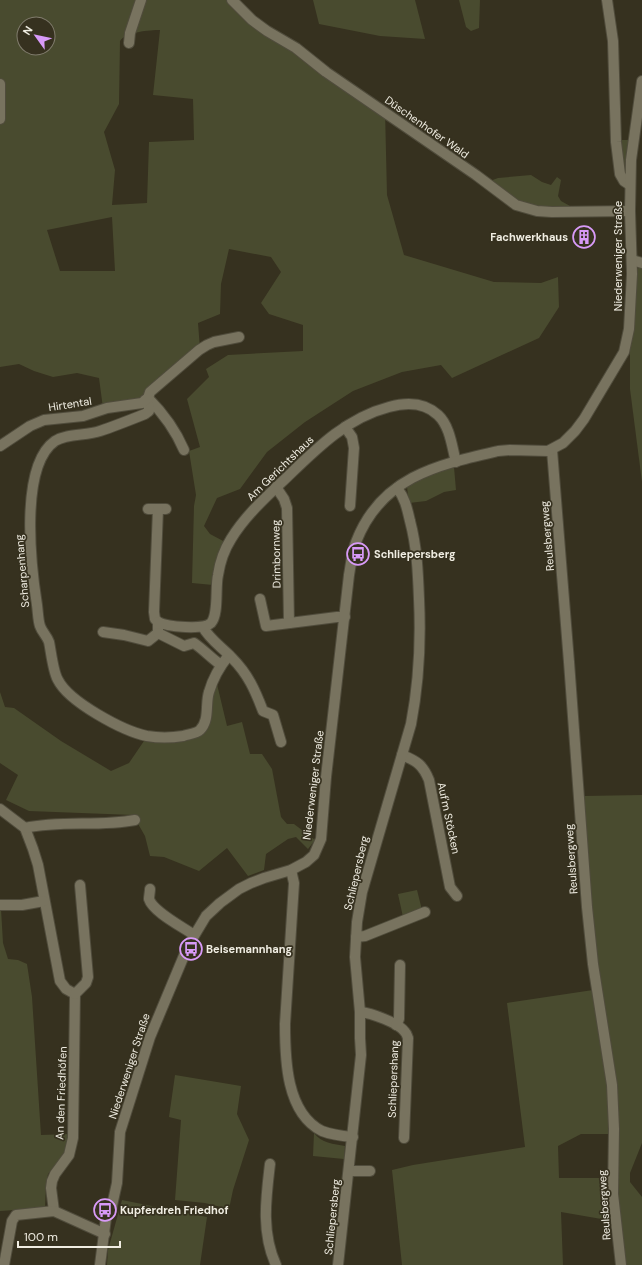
<svg xmlns="http://www.w3.org/2000/svg" width="642" height="1265" viewBox="0 0 642 1265" font-family="'DM Sans',sans-serif">
	<rect width="100%" height="100%" fill="#36311f"/>
	<g fill="#494b2f" fill-rule="evenodd">
		<path d="M0 0H234L240 7 385 110 387 195 404 255 494 282 541 283 558 277 559 307 539 338 452 378 441 365 402 372 353 391 305 422 267 452 240 489 217 498 204 526 210 534 225 542 213 585 192 583 194 506 196 495 189 451 200 447 187 399 209 377 206 369 228 355 303 351V325L269 314 261 303 281 272 271 257 229 249 221 284 220 314 198 323 200 349 147 397 103 408 99 378 77 373 53 377 34 371 19 364 0 367ZM24 24H48V48H24ZM160 30 153 95 193 99 194 140 149 142 147 203 112 205 115 170 104 132 119 104 120 41C125 32 150 30 160 30ZM112 217 115 271H60L47 230Z"/>
		<polygon points="313,0 415,0 425,39 380,36 319,24"/>
		<polygon points="459,0 480,0 479,28 471,31 466,27"/>
		<polygon points="618,140 631,140 627,177 624,178"/>
		<polygon points="531,175 542,182 551,185 557,177 561,180 558,196 561,201 570,206 570,211 529,208 490,181 498,178"/>
		<polygon points="641,266 642,266 642,482 630,389 630,340 635,271"/>
		<polygon points="454,467 456,490 444,492 426,501 409,503 407,487 412,481"/>
		<polygon points="216,680 227,726 242,722 250,754 262,754 272,769 281,817 287,824 294,824 315,840 308,849 296,837 288,839 266,854 264,870 248,876 227,848 199,871 164,857 150,856 145,836 133,815 29,811 6,800 18,775 0,763 0,692 5,707 14,708 61,741 111,771 129,763 146,738 200,732"/>
		<polygon points="642,795 642,1143 630,1173 630,1182 642,1197 642,1265 624,1265 615,1199 616,1106 593,925 584,796"/>
		<polygon points="417,890 422,910 403,917 398,894"/>
		<polygon points="0,909 1,909 3,943 8,959 18,960 27,964 32,997 41,1135 69,1134 64,1155 48,1174 46,1185 45,1208 0,1211"/>
		<polygon points="593,990 609,1083 611,1134 581,1134 558,1146 559,1178 610,1178 613,1221 561,1212 563,1265 402,1265 392,1170 413,1165 525,1147 507,1003"/>
		<polygon points="175,1075 241,1086 237,1114 249,1140 233,1190 229,1209 205,1203 175,1200 181,1120 169,1117"/>
		<path d="M314 1133C321 1143 334 1144 345 1146L344 1159 313 1156Z"/>
		<polygon points="122,1200 207,1217 200,1265 107,1265 108,1250"/>
	</g>
	<g fill="none" stroke-linecap="round" stroke-linejoin="round">
		<g stroke="#504c3c" stroke-width="12">
			<g id="minor">
				<polyline points="232,0 252,20 267,31 296,48 326,72 476,175 516,205 537,211 552,212 630,211"/>
				<polyline points="607,0 613,41 616,142 620,174 624,181 630,185"/>
				<polyline points="129,43 130,33 141,0"/>
				<polyline points="0,84 0,119"/>
				<polyline points="632,260 642,263"/>
				<path d="M148 398C163 413 175 429 184 450"/>
				<path d="M145 400 149 407V411L145 414C130 420 115 426 100 431 86 436 68 433 55 441 19 466 31 567 37 605 38 612 38 620 40 626 42 632 47 636 49 642 51 651 53 672 58 680 69 702 123 731 147 736 158 738 171 738 183 736 188 734 196 734 200 730 210 720 205 704 209 692 213 678 220 666 229 655"/>
				<polyline points="345,427 352,437 354,448 350,506"/>
				<polyline points="0,446 30,426 44,420 83,416 107,408 142,403 148,398 150,392 199,350 207,345 214,342 239,337"/>
				<polyline points="552,450 569,662 587,907 593,964 612,1085 614,1129 613,1194 621,1265"/>
				<polyline points="276,487 284,499 287,508 289,623"/>
				<polyline points="148,509 166,509"/>
				<polyline points="158,509 154,612 155,619 158,622"/>
				<polyline points="260,599 266,626 337,617 345,617"/>
				<path d="M203 627C209 639 223 648 232 658 248 674 255 690 263 711L273 715 281 742"/>
				<path d="M103 632 124 635 148 641 158 633V622C167 627 204 630 211 623 219 614 215 588 218 575 220 562 224 550 231 539 245 516 265 498 284 480 315 450 346 418 389 407 407 402 424 402 438 415 450 426 452 447 456 462"/>
				<path d="M158 633 184 646 194 643C204 650 211 658 221 665"/>
				<path d="M402 755C417 761 423 765 429 780L450 887 457 896"/>
				<polyline points="0,809 25,828 33,849 38,865 60,981 66,989 75,994 73,1138 69,1155 55,1174 52,1181 51,1188 54,1211"/>
				<path d="M25 828C61 820 99 827 135 820"/>
				<path d="M291 870 294 883 285 1024C285 1059 286 1113 322 1131 332 1135 342 1136 353 1137"/>
				<path d="M150 889C150 892 149 896 149 899 153 912 183 927 194 935"/>
				<polyline points="0,905 22,905 44,901"/>
				<polyline points="356,937 365,936 425,912"/>
				<polyline points="75,994 86,983 88,977 80,885"/>
				<path d="M360 1012C371 1013 399 1023 405 1032 407 1034 407 1036 408 1038L404 1138"/>
				<polyline points="396,1025 399,1019 400,965"/>
				<path d="M270 1164C266 1198 261 1232 276 1265"/>
				<polyline points="349,1171 370,1171"/>
				<polyline points="4,1265 12,1221 16,1215 54,1211 105,1234"/>
				<path d="M100 1265 106 1218 111 1210 117 1183 120 1132 150 1037 188 946 206 916 220 903 239 889 251 883 264 878 291 870 306 862 314 855 321 839 326 777 349 575C351 564 352 552 356 542 381 477 437 465 498 451L510 450 548 451 563 443 575 431 584 419 624 352 629 329 632 274 630 211 631 160 642 81"/>
				<path d="M338 1265 361 1055 360 1038V1012L355 957 357 922 362 892 411 724C419 682 421 641 419 599 418 573 417 547 410 521 407 508 405 498 397 488"/>
			</g>
		</g>
		<use href="#minor" stroke="#78735f" stroke-width="10"/>
	</g>
	<defs>
		<g id="building-ring" transform="scale(1.15)"><circle r="9.5" fill="#36311f" stroke="#d89af8" stroke-width="1.5"/><path d="M-4-6H4V6H1V3H-1V6H-4ZM-2.5-4.3h1.7v1.8h-1.7ZM.8-4.3h1.7v1.8H.8ZM-2.5-1h1.7V.8h-1.7ZM.8-1h1.7V.8H.8Z" fill="#d89af8"/></g>
		<g id="bus-ring" transform="scale(1.15)"><circle r="9.5" fill="#36311f" stroke="#d89af8" stroke-width="1.5"/><path d="M-5-6H5V4H4V6H2V4H-2V6H-4V4H-5ZM-3.5-4V0h7V-4ZM-3.5 1.2v1.5H-2V1.2ZM2 1.2v1.5H3.5V1.2Z" fill="#d89af8"/></g>
	</defs>
	<g fill-rule="evenodd">
		<use href="#building-ring" x="584" y="237"/>
		<use href="#bus-ring" x="358" y="554"/>
		<use href="#bus-ring" x="191" y="949"/>
		<use href="#bus-ring" x="105" y="1210"/>
	</g>
	<g text-anchor="middle" stroke-width="3.5" stroke-linejoin="round" paint-order="stroke">
		<g font-size="11" fill="#f0ede2" stroke="#36311f">
			<text transform="translate(427 127) rotate(35)" y="4">Düschenhofer Wald</text>
			<text transform="translate(618 256) rotate(-90)" y="4">Niederweniger Straße</text>
			<text transform="translate(70 404) rotate(-9)" y="4">Hirtental</text>
			<text transform="translate(280 468) rotate(-44)" y="4">Am Gerichtshaus</text>
			<text transform="translate(547 536) rotate(-95)" y="4">Reulsbergweg</text>
			<text transform="translate(276 554) rotate(-91)" y="4">Drimbornweg</text>
			<text transform="translate(22 571) rotate(-95)" y="4">Scharpenhang</text>
			<text transform="translate(313 785) rotate(-83)" y="4">Niederweniger Straße</text>
			<text transform="translate(449 818) rotate(78)" y="4">Auf'm Stöcken</text>
			<text transform="translate(571 859) rotate(-94)" y="4">Reulsbergweg</text>
			<text transform="translate(356 873) rotate(-77)" y="4">Schliepersberg</text>
			<text transform="translate(129 1066) rotate(-72)" y="4">Niederweniger Straße</text>
			<text transform="translate(393 1079) rotate(-88)" y="4">Schliepershang</text>
			<text transform="translate(61 1093) rotate(-88)" y="4">An den Friedhöfen</text>
			<text transform="translate(604 1205) rotate(-94)" y="4">Reulsbergweg</text>
			<text transform="translate(332 1217) rotate(-84)" y="4">Schliepersberg</text>
		</g>
		<g font-size="11" font-weight="bold" fill="#f0ede2" stroke="#36311f" text-anchor="start">
			<text x="568" y="241" text-anchor="end">Fachwerkhaus</text>
			<text x="374" y="558">Schliepersberg</text>
			<text x="206" y="953">Beisemannhang</text>
			<text x="120" y="1214">Kupferdreh Friedhof</text>
		</g>
	</g>
	<g transform="translate(36 36) rotate(303)"><circle r="19" fill="#36311f" stroke="#807c6d"/>
	<path d="M0-3L7 15L0 10L-7 15Z" fill="#d89af8"/>
	<text y="-6" font-size="11" font-weight="bold" text-anchor="middle" fill="#f0ede2">N</text>
	</g>
	<path d="M18 1241v6h102v-6" fill="none" stroke="#f0ede2" stroke-width="2"/>
	<text x="24" y="1241" font-size="12" fill="#f0ede2" stroke="#36311f" stroke-width="3" paint-order="stroke">100 m</text>
</svg>
